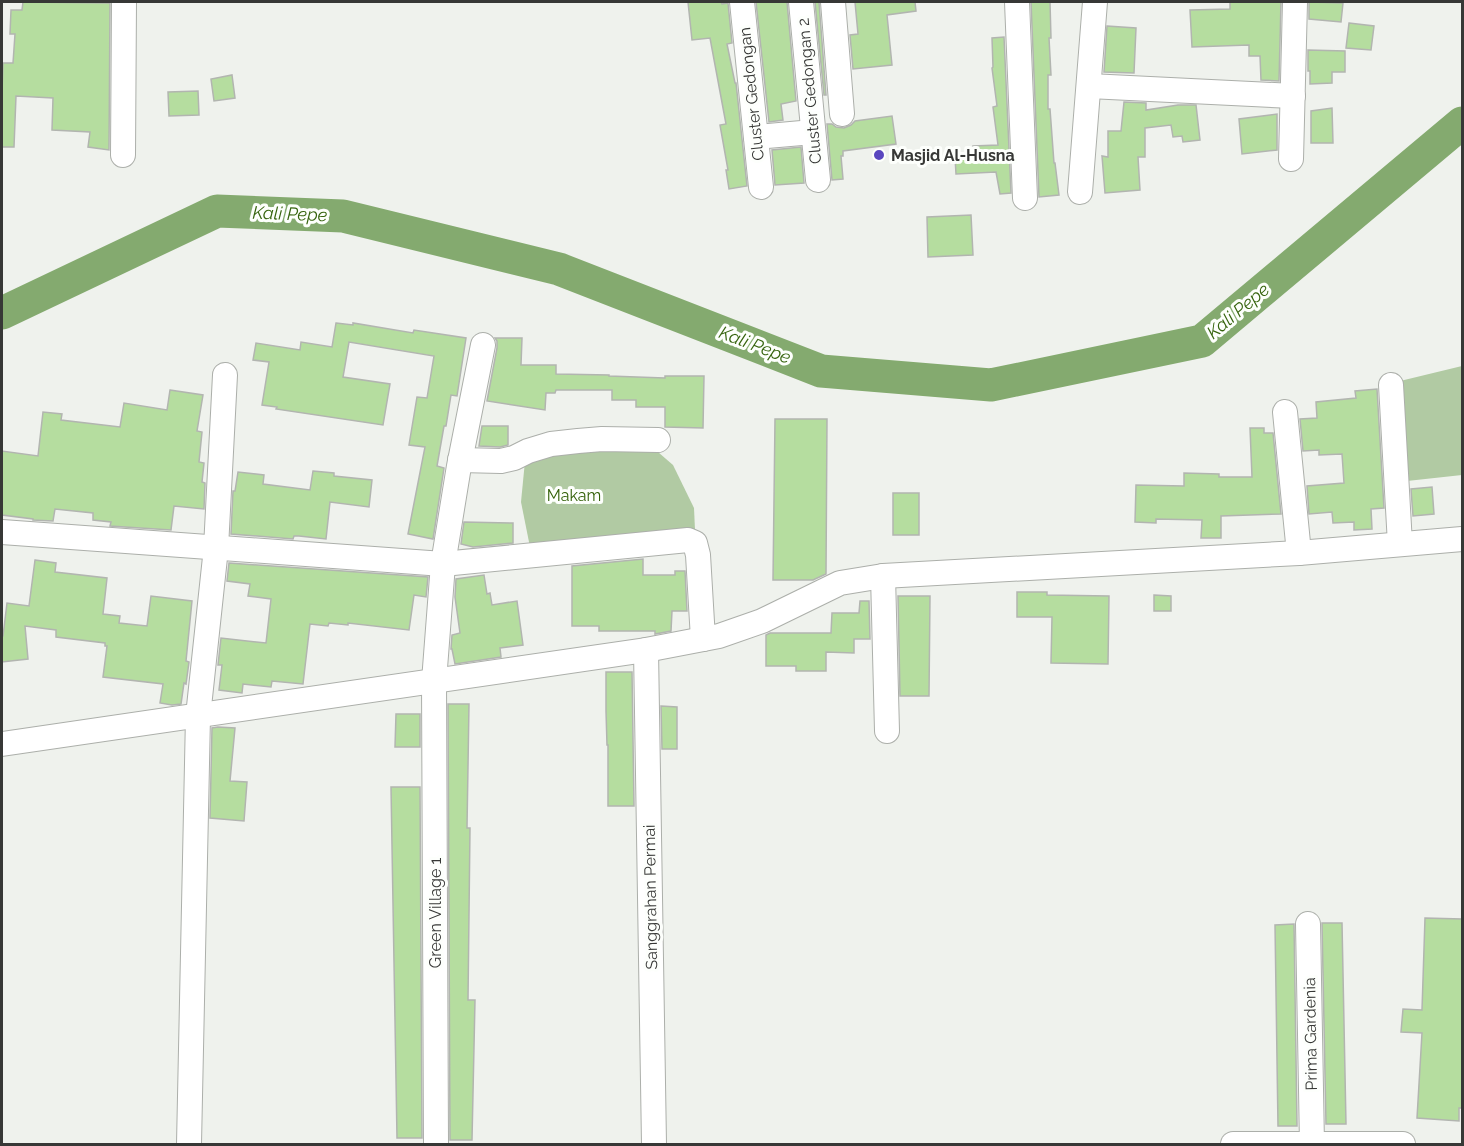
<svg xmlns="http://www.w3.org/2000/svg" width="1464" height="1146" viewBox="0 0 1464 1146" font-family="Raleway,sans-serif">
	<rect width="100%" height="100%" fill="#eff2ed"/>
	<g fill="#b1caa3">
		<polygon points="1462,366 1462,475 1407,481 1396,382"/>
		<polygon points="651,446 673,465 694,508 695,530 530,547 521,502 525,461 549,450"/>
	</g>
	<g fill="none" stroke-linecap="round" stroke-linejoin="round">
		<polyline stroke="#84aa6f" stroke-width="33" points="2,313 217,211 343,216 559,269 821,371 991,385 1202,341 1462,123"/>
	</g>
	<g fill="#b5dd9f" stroke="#b2b5b0" stroke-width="1.5">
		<polygon points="23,2 110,3 109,150 88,147 90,132 52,130 53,98 16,96 14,147 2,147 2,93 3,63 13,63 15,34 10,34 11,10 22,10"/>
		<polygon points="688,2 721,2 722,4 728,3 732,43 727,44 735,83 736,83 747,186 729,189 726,170 728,170 720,125 726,124 710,38 692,40"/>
		<polygon points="756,2 787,2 796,101 781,104 783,120 769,122"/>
		<polygon points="815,2 819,2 826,95 824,95"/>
		<polygon points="855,2 915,2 916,11 887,15 892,65 853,69 850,35 858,34"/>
		<polygon points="1031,2 1050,2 1051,38 1049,38 1051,75 1048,75 1048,109 1050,109 1054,163 1055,163 1059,195 1039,197"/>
		<polygon points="1230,2 1281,2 1279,81 1261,80 1260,56 1249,56 1249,45 1192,47 1190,10 1230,9"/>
		<polygon points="1309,2 1343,3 1341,22 1309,19"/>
		<polygon points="1349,23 1374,26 1371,50 1346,48"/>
		<polygon points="1107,26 1136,28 1134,73 1104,72"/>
		<polygon points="1004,37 1011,193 1000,194 996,172 956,174 955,157 973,156 973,146 998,145 993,107 997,106 992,68 993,67 992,38"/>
		<polygon points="1308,50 1345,51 1345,72 1332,72 1332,83 1310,84 1310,71 1308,71"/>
		<polygon points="232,75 235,98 214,101 211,79"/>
		<polygon points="198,91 199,115 169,116 168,92"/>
		<polygon points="1124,102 1146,103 1146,110 1178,105 1196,105 1200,140 1183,142 1182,136 1173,137 1171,125 1145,128 1145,157 1138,157 1140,190 1105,193 1102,156 1108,157 1108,131 1121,131"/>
		<polygon points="1332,108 1333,143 1311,143 1311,111"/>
		<polygon points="1277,114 1277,150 1242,154 1239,119"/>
		<polygon points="892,116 896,144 843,151 843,156 841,156 843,179 832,180 827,124 832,124 836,127 844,128 851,125 855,121"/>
		<polygon points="801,147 804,183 775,185 772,150"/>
		<polygon points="971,215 973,255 928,257 927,217"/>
		<polygon points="336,323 353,325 353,323 413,333 414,330 466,338 457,396 451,395 446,426 444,426 437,466 444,468 433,539 408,534 425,447 409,445 417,397 427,398 434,356 349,342 343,377 390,384 383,425 276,409 277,407 262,405 269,362 253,360 256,343 300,350 301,342 332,347"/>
		<polygon points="495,338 522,338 521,365 556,365 556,374 609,375 609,376 665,378 665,376 704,376 703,428 665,427 665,407 636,407 636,400 612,400 612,390 556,390 555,393 546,393 545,410 487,401 497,348 497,341"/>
		<polygon points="1377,389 1384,508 1371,509 1372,529 1354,530 1354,522 1333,523 1332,512 1309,514 1307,486 1344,483 1342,454 1319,455 1319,450 1303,451 1300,419 1317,418 1316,402 1356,398 1355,391"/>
		<polygon points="170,390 203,395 197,431 202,432 199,462 204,463 202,482 205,483 204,509 174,506 171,530 110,526 111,522 93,520 93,513 55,509 53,521 33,520 33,519 2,515 2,451 38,456 43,412 62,414 61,420 120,427 124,403 167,410"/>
		<polygon points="775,419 827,419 826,574 813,580 773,580"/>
		<polygon points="482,426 508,426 508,445 500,447 479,446"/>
		<polygon points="1250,428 1264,428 1264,433 1273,433 1281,514 1221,516 1221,538 1201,538 1202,520 1156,519 1156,523 1135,522 1136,485 1184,486 1184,473 1219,474 1219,477 1252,477"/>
		<polygon points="313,471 334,473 334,476 372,480 369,507 330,502 326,539 299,536 294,536 293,539 231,534 233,491 235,491 238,472 264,475 263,484 310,490"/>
		<polygon points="1432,487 1434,514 1413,516 1411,489"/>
		<rect x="893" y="493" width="26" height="42"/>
		<polygon points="464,522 513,523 513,543 473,547 461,544"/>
		<polygon points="643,559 643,575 675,575 675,571 685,571 687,611 672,611 671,631 655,634 655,631 599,631 599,626 572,626 572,566"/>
		<polygon points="35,560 56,563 55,572 107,578 103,614 120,616 119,623 147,626 151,596 192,601 186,661 189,662 186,684 184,683 181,704 172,705 160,703 163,684 103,677 107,646 105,646 105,643 56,637 56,630 25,626 28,659 2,662 2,637 3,636 7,603 29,606"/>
		<polygon points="229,563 428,577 426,597 414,595 409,630 348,623 348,625 329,623 328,626 310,624 303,684 272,681 271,687 243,684 242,693 219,690 222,665 218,665 221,638 266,643 271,599 248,596 250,584 227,581"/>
		<polygon points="484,575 487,594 490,593 492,605 517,601 523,645 500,648 501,657 455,664 452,649 451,649 452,635 460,633 455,597 456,579"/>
		<polygon points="1017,592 1047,592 1047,595 1109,596 1108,664 1051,663 1052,617 1017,617"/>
		<polygon points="1154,595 1171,596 1171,611 1154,611"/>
		<polygon points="898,596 930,596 929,696 900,696"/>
		<polygon points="860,601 869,601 870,639 854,639 854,653 826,652 826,671 796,671 796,666 766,666 766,635 770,633 831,633 832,613 859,613"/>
		<polygon points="606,672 632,672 634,806 608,806 608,745 607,745 606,711"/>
		<polygon points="448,704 469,704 467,828 470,828 468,1000 475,1000 472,1140 450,1140"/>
		<polygon points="661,706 677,707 677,749 662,749"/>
		<polygon points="396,714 420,714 420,747 395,747"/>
		<polygon points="218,727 235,728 230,781 247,782 244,821 210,818 212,728"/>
		<polygon points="391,787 420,787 422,1138 397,1138"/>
		<polygon points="1425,918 1462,919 1462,1108 1459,1108 1459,1121 1417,1118 1422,1033 1401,1032 1403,1009 1422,1010"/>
		<polygon points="1322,923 1342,923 1346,1124 1326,1124"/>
		<polygon points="1294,924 1297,1126 1278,1126 1275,925"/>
	</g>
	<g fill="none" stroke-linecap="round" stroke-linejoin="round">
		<g stroke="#acafaa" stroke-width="26">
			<g id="minor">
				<polyline points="742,2 761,187"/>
				<polyline points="801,2 818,180"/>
				<polyline points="833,2 842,114"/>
				<polyline points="1017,2 1025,198"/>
				<polyline points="1089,86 1293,96"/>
				<polyline points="756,137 813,132"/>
				<polyline points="123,155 124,2"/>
				<polyline points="1291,159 1295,2"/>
				<polyline points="1080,192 1095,2"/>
				<polyline points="1391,385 1400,544"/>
				<polyline points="1285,412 1299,553"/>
				<polyline points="460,460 501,461 514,458 528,451 551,444 578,441 602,439 658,440"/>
				<polyline points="2,532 443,564 688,540 695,543 698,555 703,639"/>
				<polyline points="883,576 887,731"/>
				<polyline points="646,650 654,1144"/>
				<polyline points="2,744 646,650 719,636 762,621 840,583 883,576 1299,553 1462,539"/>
				<polyline points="1308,924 1312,1144"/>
				<polyline points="189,1144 198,716 216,548 225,375"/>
				<polyline points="436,1144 434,681 443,564 459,466 483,345"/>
				<polyline points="1233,1144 1403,1144"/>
			</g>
		</g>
		<use href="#minor" stroke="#fff" stroke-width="24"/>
	</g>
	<circle fill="#5a47bf" stroke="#fdfffc" stroke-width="2" cx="879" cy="155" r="6"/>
	<g text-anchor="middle" stroke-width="6" stroke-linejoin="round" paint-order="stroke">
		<g font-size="16" fill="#373836" stroke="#fdfffc">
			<text transform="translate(809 91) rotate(-95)" y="6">Cluster Gedongan 2</text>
			<text transform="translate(751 94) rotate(-96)" y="6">Cluster Gedongan</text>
			<text transform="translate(650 897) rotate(-91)" y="6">Sanggrahan Permai</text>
			<text transform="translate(435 913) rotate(-90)" y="6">Green Village 1</text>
			<text transform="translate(1310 1034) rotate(-91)" y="6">Prima Gardenia</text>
		</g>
		<g font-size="16" font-weight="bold" fill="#373836" stroke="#fdfffc" text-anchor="start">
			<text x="891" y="161">Masjid Al-Husna</text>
		</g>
		<g font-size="16" fill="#315f05" stroke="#fdfffc">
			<text x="574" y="501">Makam</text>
		</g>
		<g font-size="18" font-style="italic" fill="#36640e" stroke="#fdfffc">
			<text transform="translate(290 214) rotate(2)" y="6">Kali Pepe</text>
			<text transform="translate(1238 311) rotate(-40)" y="6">Kali Pepe</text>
			<text transform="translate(755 345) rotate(21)" y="6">Kali Pepe</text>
		</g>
	</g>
	<rect width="1464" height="1146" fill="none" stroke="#373836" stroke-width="6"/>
</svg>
